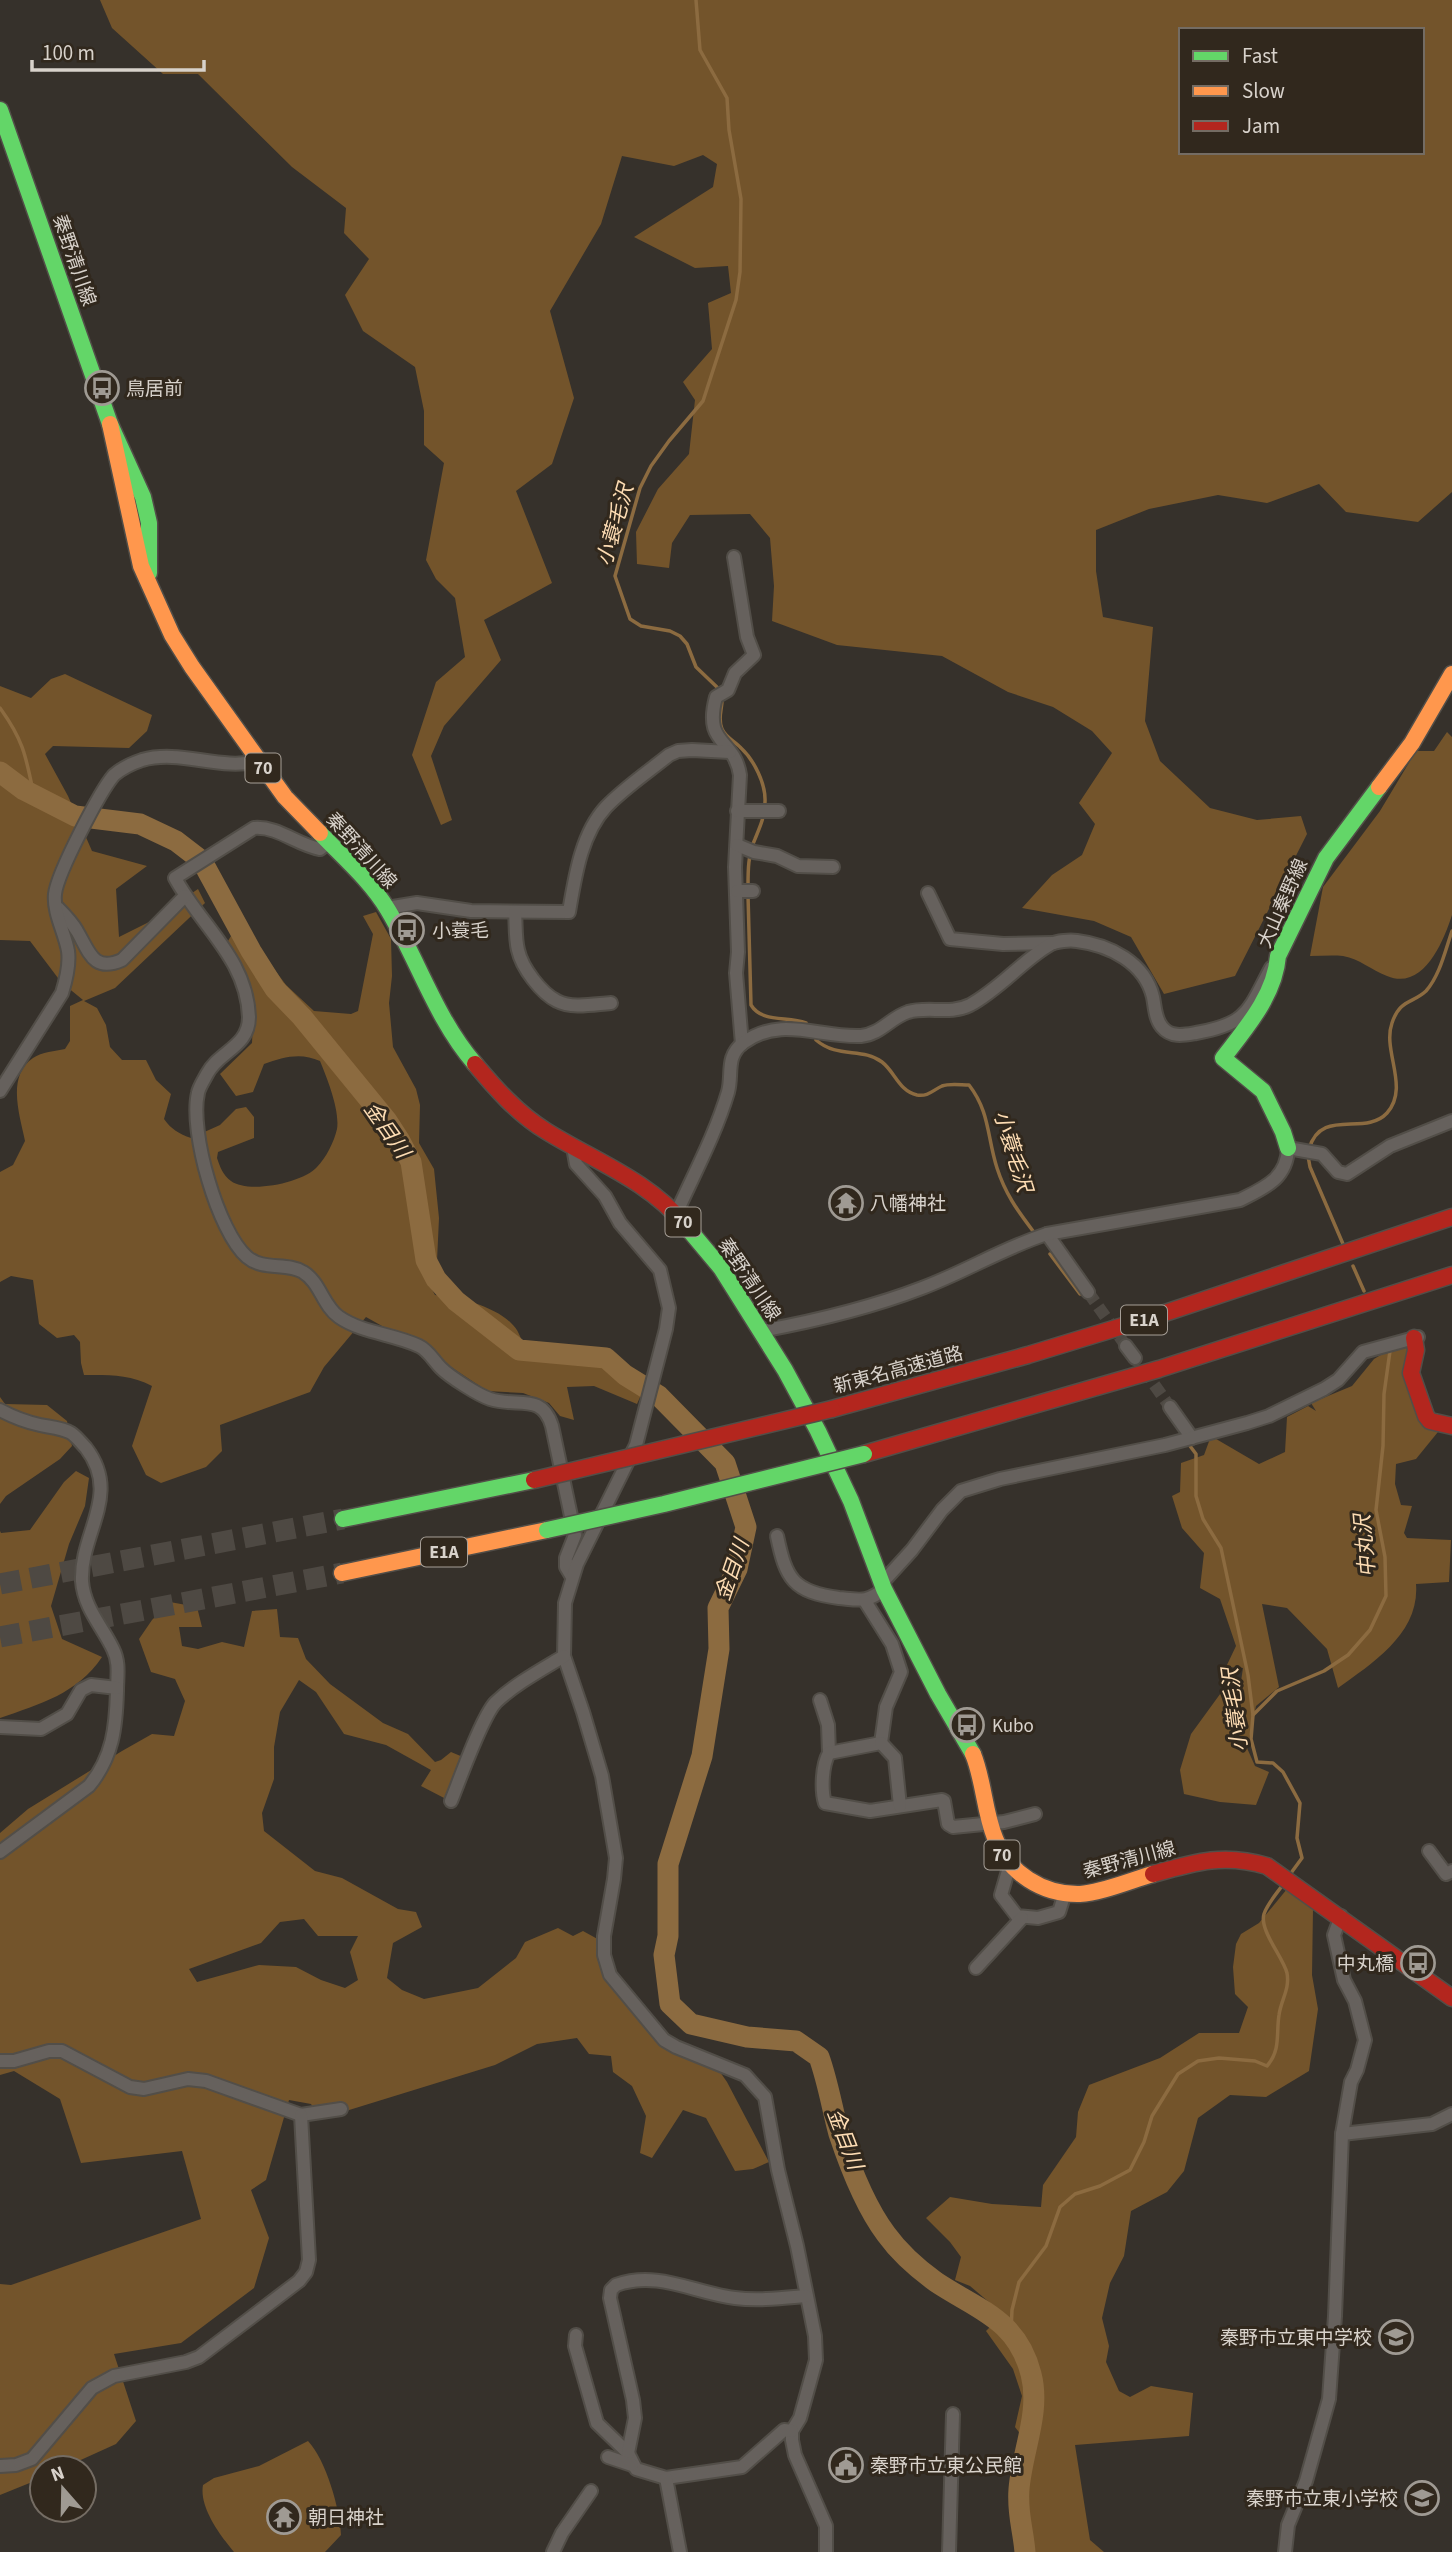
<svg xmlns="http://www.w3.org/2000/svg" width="1452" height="2552" viewBox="0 0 1452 2552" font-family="'Source Sans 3','Noto Sans JP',sans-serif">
	<rect width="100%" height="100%" fill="#36312b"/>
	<g fill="#73542b" fill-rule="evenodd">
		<path d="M100 0H1452V492L1418 522 1346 512 1319 484 1267 503 1218 495 1149 509 1096 530V571L1103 617 1153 627 1145 721 1160 761 1210 808 1257 820 1301 816 1307 834 1235 976 1164 994 1131 937 1094 921 1022 908 1052 875 1082 855 1095 824 1079 803 1112 753 1092 731 1053 707 1008 692 942 656 837 645 772 621 774 586 770 538 750 514 690 515 672 543 669 568 637 564 636 532 658 489 689 454 695 400 683 382 712 349 708 303 731 293 728 266 695 268 634 237 713 187 717 164 703 155 674 166 622 156 601 224 550 311 574 398 552 464 516 491 552 583 484 620 501 660 444 726 431 756 452 820 441 825 412 755 436 682 465 657 455 598 436 579 426 560 444 463 424 445V411L415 367 363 331 345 295 369 259 344 233 346 208 292 167 198 74H163L112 28ZM1181 30H1422V152H1181Z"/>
		<path d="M65 674 152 715 147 731 129 748 53 746 45 754 68 796 92 851 147 866 116 889 119 937 149 922 198 889 205 903 115 988 84 1001 97 1008 106 1025 110 1047 122 1060H146L156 1080 171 1094 164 1119C171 1129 179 1134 191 1138L220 1125 236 1109 246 1107 254 1117V1138L218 1152 217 1158C220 1167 223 1175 231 1181 248 1194 303 1183 317 1167 326 1158 334 1142 337 1129 340 1110 327 1078 320 1061 301 1052 283 1057 264 1064L253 1092 236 1096 220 1074 252 1043 254 998 228 941 231 936 257 946 286 985 314 1011 351 1014 358 1011 373 934 363 916 376 912 391 939 392 976 389 1003 393 1047 416 1089 420 1105 419 1143 434 1169 439 1218 437 1261 429 1284 435 1295C458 1297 494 1306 511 1323 518 1329 521 1338 524 1347L558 1351H586L644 1388 637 1404 594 1386 567 1387 574 1420 560 1416 549 1403 523 1393 487 1391 430 1353 366 1317 324 1367 310 1392 220 1425 222 1451 206 1467 161 1483 146 1475 132 1446 152 1386C129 1374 109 1375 84 1375L81 1363 80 1342 74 1335 57 1338 39 1324 33 1280 11 1276 0 1282V1172L13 1165 25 1141C20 1116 6 1076 33 1058 42 1052 55 1051 65 1049L70 1041V1006L83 1000 61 982 30 941 0 940V686L31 698 51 679Z"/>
		<path d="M1447 732 1452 737V915C1443 943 1423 991 1387 976 1371 970 1360 959 1343 956 1332 955 1321 956 1310 956L1323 887 1380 811 1416 751H1434Z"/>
		<path d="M1411 1343 1412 1398 1442 1427 1416 1459 1396 1464 1395 1484 1401 1505 1412 1506 1404 1533 1407 1538 1451 1540 1449 1582 1416 1584C1420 1633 1373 1663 1338 1688L1327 1649 1287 1608 1262 1604 1279 1687 1256 1706 1247 1748 1255 1766 1269 1772 1256 1805 1220 1802 1184 1794 1180 1770 1191 1734 1223 1690 1240 1688 1243 1668 1226 1667 1236 1646 1220 1599 1200 1588 1204 1553 1182 1528 1172 1496 1180 1492 1181 1463 1204 1455 1211 1436 1259 1464 1285 1452 1287 1417 1308 1406 1316 1411 1311 1403 1352 1386 1374 1359 1394 1347Z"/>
		<polygon points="0,1397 5,1404 47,1405 67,1421 72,1446 60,1459 6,1496 0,1504"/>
		<path d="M76 1471 89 1478 85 1506 69 1544 51 1606 62 1639 102 1657C77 1694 40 1704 0 1718V1531L1 1533 30 1530 64 1482Z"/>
		<path d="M170 1602 197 1607 202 1627H179L182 1646 198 1649 222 1642 244 1647 252 1611 277 1609 280 1637 298 1638 306 1659 330 1684 383 1723 408 1734 435 1762 441 1760 451 1752 463 1757 446 1799 421 1786 431 1770 386 1745 344 1734 316 1692 299 1680 280 1712 274 1747V1779L262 1813 264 1831 315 1871 342 1878 398 1909 416 1912 422 1927 393 1943 387 1978 402 1990 424 1999 478 1988 516 1958 525 1942 558 1928 573 1936 583 1931 603 1942 601 1964 676 2041 711 2059 727 2082 769 2162 753 2169 735 2171 706 2118 683 2110 652 2158 640 2153 646 2116 632 2086 613 2072 611 2056 589 2054 577 2038 537 2044 495 2065 320 2119 311 2104 289 2100 266 2180 251 2190 269 2238 254 2288 181 2343 114 2354 136 2421 116 2444 63 2468H42V2478L0 2495V2284L11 2285 201 2219 182 2151 81 2163 60 2099 14 2071 0 2075V1833L28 1809 122 1751 152 1734 174 1736 185 1701 175 1679 151 1672 139 1639 152 1620ZM304 1919 318 1936H358L350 1952 358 1980 345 1988 321 1980 296 1967 259 1965 197 1982 189 1969 261 1943 280 1922Z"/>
		<polygon points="1287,1889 1313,1909 1312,1975 1318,2009 1309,2071 1266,2097 1230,2095 1198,2118 1184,2171 1167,2192 1131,2211 1124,2256 1110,2283 1102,2318 1109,2346 1106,2362 1119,2391 1130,2397 1151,2386 1193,2393 1189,2436 1075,2445 1090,2540 1104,2552 1030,2552 1022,2515 1024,2480 1030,2447 1015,2427 1022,2396 1013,2369 986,2331 1003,2314 970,2286 955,2280 961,2257 950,2242 926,2218 950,2197 992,2204 1041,2207 1043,2185 1076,2137 1078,2112 1089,2085 1160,2058 1199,2033 1239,2033 1248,2007 1235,1994 1233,1967 1236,1944 1241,1934 1259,1923"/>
		<path d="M308 2441C326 2460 340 2509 341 2535L325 2552H234C220 2535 199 2507 203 2485L214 2478 259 2466Z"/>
	</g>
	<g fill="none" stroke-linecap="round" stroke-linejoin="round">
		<g stroke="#8c6b40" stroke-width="3.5">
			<polyline points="696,0 700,50 727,98 729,130 741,199 740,272 736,300 703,401 669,441 651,466 640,488 615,576 630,619 641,626 670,631 680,636 687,644 696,667 720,690"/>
			<path d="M722 697C723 708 717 718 722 729 726 738 735 741 741 748 754 760 766 784 765 802 765 816 760 827 755 839 748 854 748 871 748 887"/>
			<path d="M0 708C24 741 26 757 34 796"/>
			<path d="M748 895 751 1005C762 1023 787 1016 806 1023"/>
			<path d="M816 1040C838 1059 862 1047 882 1062 895 1072 899 1091 917 1095 928 1097 933 1090 942 1086 950 1083 961 1085 969 1085 990 1112 987 1137 997 1168 1005 1193 1017 1210 1033 1231"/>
			<path d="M1309 1149C1321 1107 1365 1137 1387 1113 1410 1087 1382 1051 1392 1023 1400 999 1412 1004 1426 991 1440 975 1445 951 1452 931"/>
			<polyline points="1308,1156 1310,1167 1343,1244"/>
			<polyline points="1050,1254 1080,1294"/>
			<polyline points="1353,1266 1364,1291"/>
			<polyline points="1190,1446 1196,1454 1196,1496 1203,1519 1221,1548 1248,1675 1253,1715 1251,1739 1257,1762 1273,1763 1283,1772 1300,1803 1297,1838 1302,1858 1291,1873"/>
			<polyline points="1253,1715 1277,1691 1324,1671 1348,1655 1370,1630 1386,1596 1385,1557 1376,1510 1383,1446 1384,1394 1390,1351"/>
			<path d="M1011 2331 1012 2310 1019 2282 1046 2246 1060 2207 1075 2194 1100 2186 1130 2170 1144 2142 1152 2116 1178 2074 1198 2061 1219 2058 1255 2061 1267 2066C1281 2050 1276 2034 1279 2015 1281 2000 1290 1989 1287 1973 1283 1957 1259 1930 1264 1914 1267 1904 1278 1892 1284 1883"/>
		</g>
		<path stroke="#8c6b40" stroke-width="21" d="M0 772 24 790 75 816 140 824 176 841 202 861 251 951 275 989 302 1017 387 1121 400 1141 411 1162 426 1260 436 1279 456 1301 519 1350 606 1358 625 1375 659 1396 725 1463 746 1527 737 1569 718 1608 719 1649 702 1756 668 1864V1936L664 1955 670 2004 691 2024 747 2037 796 2041 819 2057C828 2082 832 2108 839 2134 850 2167 865 2206 886 2234 899 2252 918 2269 936 2282 978 2310 1017 2319 1031 2374 1041 2412 1022 2451 1019 2489 1017 2514 1023 2528 1025 2552"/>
		<g stroke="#4e4943" stroke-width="12" stroke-dasharray="12 6" stroke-linecap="butt">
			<polyline points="1088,1292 1126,1346"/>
			<polyline points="1144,1370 1170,1407"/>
		</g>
		<g stroke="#4e4943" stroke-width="21" stroke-dasharray="21 10" stroke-linecap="butt">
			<polyline points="0,1584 343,1519"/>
			<polyline points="0,1637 342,1573"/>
		</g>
		<g stroke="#524e48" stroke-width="16">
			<g id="street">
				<path d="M734 557 747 637 754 655 735 673 728 690 716 697C703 746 734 737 740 775L735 867 738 952 736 973 742 1044"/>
				<polyline points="737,811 779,811"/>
				<path d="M328 843 320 849C297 845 278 826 254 828L175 878C201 926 247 959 249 1017 249 1047 219 1051 207 1074 204 1080 199 1087 198 1093 189 1131 218 1232 247 1257 263 1271 287 1262 303 1272 320 1282 323 1306 339 1317 362 1333 394 1334 419 1346 428 1350 434 1361 441 1368 450 1377 478 1395 490 1399 517 1408 542 1392 552 1426L575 1535 566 1558V1567L572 1577"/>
				<polyline points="737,845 754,852 777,856 798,866 833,867"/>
				<polyline points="737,891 753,891"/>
				<polyline points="928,893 950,939 1003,944 1053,943"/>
				<path d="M58 908C65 915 72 922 77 931 89 951 93 973 122 960L185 896"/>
				<path d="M387 908 417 903 471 911 569 912C575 877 581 834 606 807 624 788 648 772 669 755L678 751 692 750 730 752"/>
				<path d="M515 912C516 924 515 938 518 950 522 968 541 993 557 1001 572 1009 595 1004 611 1003"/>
				<path d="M0 1091 62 993C66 980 70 965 68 951 65 933 53 913 55 894 57 874 100 791 114 775 121 769 133 763 142 760 181 749 220 771 258 761"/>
				<polyline points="573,1147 576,1164 605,1196 620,1223 660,1270 669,1308 666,1329 636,1445 577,1564 565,1603 564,1656 583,1712 602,1776 616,1858 614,1879 604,1936 604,1955 610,1975 664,2040 676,2047 745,2075 765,2097 778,2170 797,2246 815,2336 816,2360 800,2418 792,2431 792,2440 795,2455 826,2526 826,2552"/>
				<path d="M676 1214C694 1174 716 1133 728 1092 733 1074 725 1057 743 1043 781 1015 819 1038 861 1036 881 1034 890 1018 908 1012 928 1006 950 1015 970 1005 1000 989 1024 959 1051 944 1057 941 1070 940 1077 941 1110 945 1145 963 1153 997 1155 1007 1155 1019 1162 1027 1171 1038 1184 1035 1196 1033 1248 1024 1248 1011 1271 968"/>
				<polyline points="1047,1234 1088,1292"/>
				<path d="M761 1331C815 1321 870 1308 922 1288 965 1272 1003 1248 1047 1234L1240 1200C1264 1188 1287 1179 1288 1148L1322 1154 1338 1172 1347 1174 1390 1146 1452 1121"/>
				<polyline points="1126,1346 1135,1358"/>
				<polyline points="1170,1407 1192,1438"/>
				<path d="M0 1410C13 1417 26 1422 40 1425 49 1427 63 1428 71 1433 76 1436 82 1444 86 1448 122 1495 80 1532 82 1581 84 1608 102 1626 113 1649 120 1663 117 1676 117 1691 116 1727 113 1757 89 1786L0 1852"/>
				<path d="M777 1536C786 1579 793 1592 839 1598 860 1600 867 1603 884 1589"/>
				<polyline points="882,1583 912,1550 942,1510 961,1491 1000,1479 1165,1445 1247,1423 1269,1416 1324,1389 1338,1380 1363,1352 1418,1337"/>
				<polyline points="865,1601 892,1644 901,1672 886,1707 881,1743"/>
				<polyline points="820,1700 828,1725 829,1753"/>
				<polyline points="0,1727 41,1729 67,1714 81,1690 91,1685 117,1688"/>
				<path d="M881 1743 829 1753C822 1765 821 1790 825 1803L870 1811 942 1800 944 1801 948 1824 953 1827 1004 1822 1035 1814"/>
				<polyline points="881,1743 895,1758 900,1806"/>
				<path d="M451 1801C460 1779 482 1716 496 1702 515 1684 541 1670 564 1656"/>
				<polyline points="1429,1851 1446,1874 1452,1871"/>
				<polyline points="1010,1864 1001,1895 1017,1916 1038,1918 1059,1912 1065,1893"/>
				<polyline points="976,1968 1022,1918"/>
				<polyline points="0,2061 14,2061 49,2051 62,2051 130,2087 144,2089 188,2079 206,2081 301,2115 341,2109"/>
				<polyline points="1342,2134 1432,2124 1452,2114"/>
				<polyline points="576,2335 575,2346 597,2423 628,2453 636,2469 666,2478 742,2467 784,2430 792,2431"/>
				<path d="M628 2453 635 2418 633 2400 610 2298 611 2290 616 2285C658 2270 694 2293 735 2298 758 2301 783 2298 806 2296"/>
				<polyline points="608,2457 632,2465"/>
				<polyline points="0,2466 16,2465 32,2459 92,2388 114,2376 186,2362 199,2357 299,2281 306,2272 309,2260 301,2115"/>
				<polyline points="666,2478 680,2552"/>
				<polyline points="553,2552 562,2533 591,2491"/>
				<polyline points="949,2552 953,2414"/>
				<polyline points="1285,2552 1288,2525 1306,2481 1329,2399 1335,2316 1342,2134 1351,2082 1357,2070 1365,2040 1355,2001 1344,1980 1334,1935 1341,1916"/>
			</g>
		</g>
		<g stroke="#524e48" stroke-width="19">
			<g id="fast">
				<polyline points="0,110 110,424 143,497 149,523 149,573"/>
				<path d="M320 833C343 857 371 881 388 910 418 960 436 1019 475 1064"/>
				<path d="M1288 1148 1283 1132 1263 1091 1223 1058C1246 1028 1275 995 1278 956L1326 858 1379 787"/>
				<polyline points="685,1225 721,1268 785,1370 818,1431 851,1501 884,1589 938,1694 973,1754"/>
				<polyline points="343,1519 534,1480"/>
			</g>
		</g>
		<g stroke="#524e48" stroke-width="19">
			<g id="slow">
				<polyline points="110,424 141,566 172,635 192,667 285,797 320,833"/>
				<polyline points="1379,787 1412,743 1452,674"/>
				<polyline points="342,1573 547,1530"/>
				<path d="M973 1754C984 1781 984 1811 995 1838 1008 1873 1043 1895 1080 1894 1101 1893 1132 1880 1153 1874"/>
			</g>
		</g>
		<g stroke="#524e48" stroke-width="19">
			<g id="jam">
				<path d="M475 1064C495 1088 518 1114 546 1131 594 1161 648 1180 685 1225"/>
				<polyline points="1414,1338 1416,1350 1411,1373 1426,1416 1430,1421 1452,1426"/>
				<polyline points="832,1409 1028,1355 1159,1315 1452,1217"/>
				<polyline points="864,1454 1159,1369 1452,1275"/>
				<path d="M1153 1874C1195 1862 1224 1853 1267 1866L1452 1998"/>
			</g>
		</g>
		<use href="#street" stroke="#66615d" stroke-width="12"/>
		<use href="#fast" stroke="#63d668" stroke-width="16"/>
		<use href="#slow" stroke="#ff974d" stroke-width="16"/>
		<use href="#jam" stroke="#b3261e" stroke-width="16"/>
		<g stroke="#524e48" stroke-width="19" stroke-linecap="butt">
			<polyline id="fast-bridge" points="547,1530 664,1504 864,1454"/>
		</g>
		<g stroke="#524e48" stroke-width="19" stroke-linecap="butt">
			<polyline id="jam-bridge" points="534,1480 832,1409"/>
		</g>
		<use href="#fast-bridge" stroke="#63d668" stroke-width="16"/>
		<use href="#jam-bridge" stroke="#b3261e" stroke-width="16"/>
	</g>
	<defs>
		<g id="bus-ring" transform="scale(1.75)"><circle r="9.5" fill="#31281d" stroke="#9f9a93" stroke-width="1.5"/><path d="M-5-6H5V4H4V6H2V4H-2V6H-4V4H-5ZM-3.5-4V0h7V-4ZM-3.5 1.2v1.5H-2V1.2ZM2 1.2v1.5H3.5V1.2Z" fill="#9f9a93"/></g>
		<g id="temple-ring" transform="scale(1.75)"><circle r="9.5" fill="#31281d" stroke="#9f9a93" stroke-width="1.5"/><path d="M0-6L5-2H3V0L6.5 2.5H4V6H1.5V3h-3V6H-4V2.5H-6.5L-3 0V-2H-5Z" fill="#9f9a93"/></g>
		<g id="school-ring" transform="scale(1.75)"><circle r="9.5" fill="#31281d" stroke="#9f9a93" stroke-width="1.5"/><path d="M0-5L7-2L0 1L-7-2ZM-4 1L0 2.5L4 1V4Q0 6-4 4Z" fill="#9f9a93"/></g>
		<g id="civic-ring" transform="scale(1.75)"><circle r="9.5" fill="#31281d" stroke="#9f9a93" stroke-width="1.5"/><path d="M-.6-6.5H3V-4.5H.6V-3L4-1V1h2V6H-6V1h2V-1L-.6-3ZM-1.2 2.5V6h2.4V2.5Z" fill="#9f9a93"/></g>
	</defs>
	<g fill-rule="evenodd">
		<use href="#bus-ring" x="102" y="388"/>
		<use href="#bus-ring" x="407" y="930"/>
		<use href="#temple-ring" x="846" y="1203"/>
		<use href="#bus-ring" x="967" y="1725"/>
		<use href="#bus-ring" x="1418" y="1963"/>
		<use href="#school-ring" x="1396" y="2337"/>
		<use href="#civic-ring" x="846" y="2465"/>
		<use href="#school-ring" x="1422" y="2498"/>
		<use href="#temple-ring" x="284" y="2517"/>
	</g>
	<g text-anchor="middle" stroke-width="6" stroke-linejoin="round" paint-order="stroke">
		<g fill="#31281d" stroke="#a69f97" stroke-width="2">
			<rect x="245.5" y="753.5" width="35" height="29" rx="5"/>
			<rect x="665.5" y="1207.5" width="35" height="29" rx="5"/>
			<rect x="1121" y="1305.5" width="46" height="29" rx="5"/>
			<rect x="421" y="1537.5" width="46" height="29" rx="5"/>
			<rect x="984.5" y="1840.5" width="35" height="29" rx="5"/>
		</g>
		<g font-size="18" font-weight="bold" fill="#d8d2cb">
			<text x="263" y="774">70</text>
			<text x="683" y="1228">70</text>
			<text x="1144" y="1326">E1A</text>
			<text x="444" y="1558">E1A</text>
			<text x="1002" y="1861">70</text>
		</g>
		<g font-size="19" fill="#d8d2cb" stroke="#31281d">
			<text transform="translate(75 260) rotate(71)" y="7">秦野清川線</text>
			<text transform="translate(362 850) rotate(48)" y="7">秦野清川線</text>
			<text transform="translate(1282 903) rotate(-66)" y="7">大山秦野線</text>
			<text transform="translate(750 1279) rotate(56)" y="7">秦野清川線</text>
			<text transform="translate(898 1369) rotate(-15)" y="7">新東名高速道路</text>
			<text transform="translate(1129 1859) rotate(-15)" y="7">秦野清川線</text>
		</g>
		<g font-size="19" fill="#d8d2cb" stroke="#31281d" text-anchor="start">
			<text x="126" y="395">鳥居前</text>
			<text x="432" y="937">小蓑毛</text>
			<text x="870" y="1210">八幡神社</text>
			<text x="992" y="1732">Kubo</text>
			<text x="1394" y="1970" text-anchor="end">中丸橋</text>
			<text x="1372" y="2344" text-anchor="end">秦野市立東中学校</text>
			<text x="870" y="2472">秦野市立東公民館</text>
			<text x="1398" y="2505" text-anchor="end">秦野市立東小学校</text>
			<text x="308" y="2524">朝日神社</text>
		</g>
		<g font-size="21" font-style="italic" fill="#fddcb3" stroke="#31281d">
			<text transform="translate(615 525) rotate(-74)" y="7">小蓑毛沢</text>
			<text transform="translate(387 1130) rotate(55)" y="7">金目川</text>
			<text transform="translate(1013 1151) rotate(73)" y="7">小蓑毛沢</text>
			<text transform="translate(1365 1546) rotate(-95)" y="7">中丸沢</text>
			<text transform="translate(732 1570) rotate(-71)" y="7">金目川</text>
			<text transform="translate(1235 1710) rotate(-97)" y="7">小蓑毛沢</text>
			<text transform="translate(845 2139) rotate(69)" y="7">金目川</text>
		</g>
	</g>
	<rect x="1179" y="28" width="245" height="126" fill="#31281d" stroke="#746c63" stroke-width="2"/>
	<rect x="1193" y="51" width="35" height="10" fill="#63d668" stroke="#746c63" stroke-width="2"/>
	<text x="1242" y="63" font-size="21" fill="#d8d2cb">Fast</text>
	<rect x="1193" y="86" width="35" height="10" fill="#ff974d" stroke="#746c63" stroke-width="2"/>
	<text x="1242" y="98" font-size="21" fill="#d8d2cb">Slow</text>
	<rect x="1193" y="121" width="35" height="10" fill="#b3261e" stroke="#746c63" stroke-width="2"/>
	<text x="1242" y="133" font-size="21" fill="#d8d2cb">Jam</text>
	<g transform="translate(63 2489) rotate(340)"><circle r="33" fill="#31281d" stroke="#746c63" stroke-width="2"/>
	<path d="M0-5L12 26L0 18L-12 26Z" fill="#9f9a93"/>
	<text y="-10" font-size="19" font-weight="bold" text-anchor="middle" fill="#d8d2cb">N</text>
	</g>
	<path d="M32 60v10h172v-10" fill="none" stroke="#d8d2cb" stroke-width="3.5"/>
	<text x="42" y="60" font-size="21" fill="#d8d2cb" stroke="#31281d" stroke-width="5" paint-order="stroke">100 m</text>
</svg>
